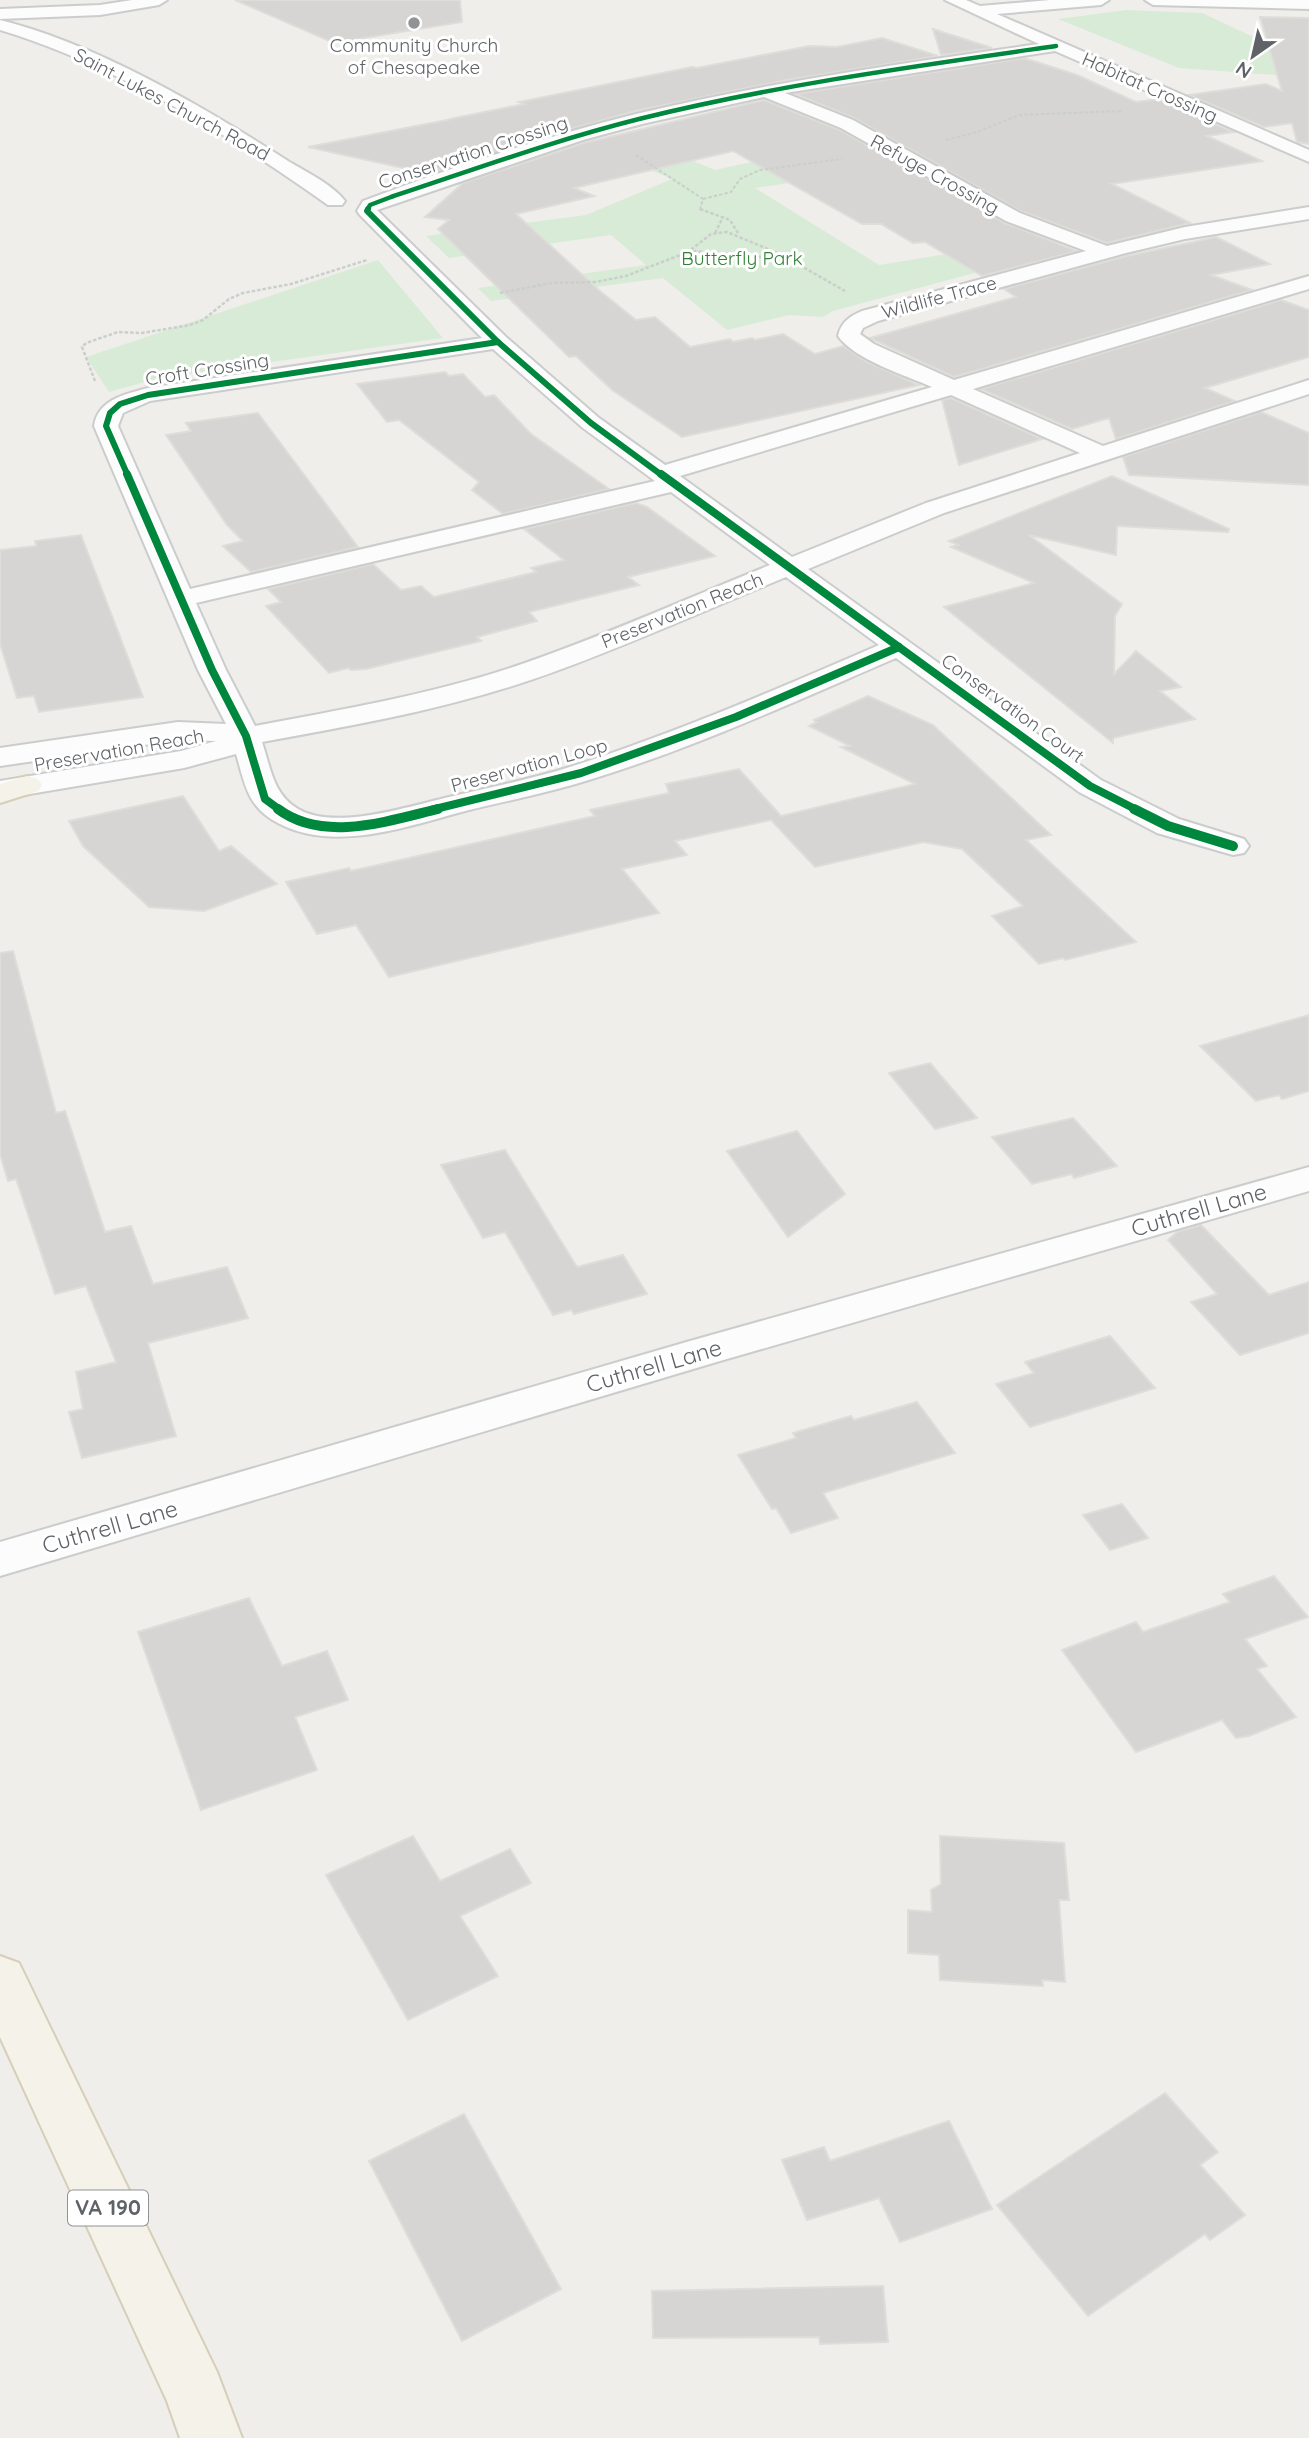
<svg xmlns="http://www.w3.org/2000/svg" width="1309" height="2438" viewBox="0 0 1309 2438" font-family="Quicksand,sans-serif">
	<rect width="100%" height="100%" fill="#efeeea"/>
	<g fill="#d8ebd6">
		<polygon points="1126,10 1202,13 1249,35 1309,50 1290,76 1179,68 1058,19"/>
		<polygon points="625,133 715,170 844,142 892,168 755,188 879,265 1033,240 1056,251 833,311 823,317 789,315 727,330 663,278 491,301 478,288 646,265 611,235 449,258 426,236 586,215 672,179 589,144"/>
		<polygon points="378,260 443,338 159,378 109,392 86,357"/>
	</g>
	<g fill="#d6d5d3" stroke="#deddd9" stroke-width="2">
		<polygon points="235,0 460,0 462,22 334,43"/>
		<polygon points="1260,17 1309,18 1309,144 1297,142 1292,123 1264,127 1189,95 1266,84 1282,91"/>
		<polygon points="933,29 992,48 941,55"/>
		<polygon points="882,38 938,56 786,80 635,111 532,140 430,174 308,147 452,119 450,119 524,104 519,102 692,67 697,68 809,46 837,47"/>
		<polygon points="1024,58 1077,75 1136,102 1158,99 1233,132 1207,136 1262,161 1112,184 1190,223 1107,243 1021,211 854,118 795,94"/>
		<polygon points="764,100 840,130 1005,223 1077,251 982,276 925,242 913,243 881,224 862,224 733,151 574,188 594,196 516,214 600,291 636,320 655,317 690,347 730,339 733,342 752,338 755,340 783,334 815,354 843,346 867,362 919,385 682,437 612,390 576,356 569,357 438,229 449,220 425,217 463,183 584,143"/>
		<polygon points="1216,237 1270,264 1211,275 1252,290 954,377 870,338 1016,297 1004,289 1127,256"/>
		<polygon points="1281,300 1309,310 1309,357 1205,388 1235,401 1116,439 1109,418 1072,429 981,389"/>
		<polygon points="445,372 449,376 463,374 485,397 494,395 531,434 609,489 503,514 472,490 479,482 399,420 387,422 357,384"/>
		<polygon points="951,398 1042,439 959,465 942,400"/>
		<polygon points="1261,412 1309,433 1309,485 1129,475 1123,457"/>
		<polygon points="258,413 358,547 251,572 223,546 243,541 227,525 166,435 191,431 186,423"/>
		<polygon points="1112,476 1229,529 1228,532 1117,526 1116,555 1029,535 1122,604 1115,616 1114,674 1136,651 1181,687 1160,691 1195,719 1113,738 1113,743 944,607 1034,583 951,547 958,545 949,541"/>
		<polygon points="636,503 647,507 715,556 628,577 639,585 529,612 537,621 477,637 481,641 366,669 351,670 348,668 329,673 266,606 281,602 268,589 373,564 401,590 421,586 434,597 536,572 531,568 564,560 524,529"/>
		<polygon points="81,535 143,697 39,712 34,696 17,698 0,644 0,550 36,546 35,541"/>
		<polygon points="868,696 933,725 1051,835 1026,840 1136,942 1065,960 1063,958 1039,964 992,916 1023,906 962,849 923,842 815,867 771,820 675,841 687,855 622,869 659,913 389,977 356,925 317,934 286,882 349,868 351,871 595,816 590,810 669,793 666,784 739,769 781,816 915,784 841,747 850,746 809,726 817,722 814,720"/>
		<polygon points="183,796 219,851 231,846 277,884 204,911 149,907 83,846 69,821"/>
		<polygon points="13,951 56,1113 65,1111 105,1232 131,1226 153,1284 227,1267 248,1318 148,1343 176,1436 82,1458 69,1412 83,1409 76,1372 116,1362 86,1286 55,1294 16,1179 8,1181 0,1154 0,953"/>
		<polygon points="1309,1015 1309,1091 1282,1099 1279,1095 1256,1101 1200,1046"/>
		<polygon points="930,1063 977,1118 935,1129 889,1073"/>
		<polygon points="1073,1118 1117,1166 1074,1178 1072,1174 1032,1184 992,1137"/>
		<polygon points="797,1131 845,1194 788,1237 727,1151"/>
		<polygon points="505,1150 577,1267 623,1255 647,1294 574,1314 571,1310 553,1315 505,1232 483,1238 441,1165"/>
		<polygon points="1201,1225 1269,1295 1309,1282 1309,1333 1240,1355 1191,1302 1217,1294 1168,1240 1177,1232"/>
		<polygon points="1110,1336 1155,1388 1030,1427 996,1384 1034,1373 1025,1362"/>
		<polygon points="917,1402 955,1453 823,1493 838,1518 791,1533 776,1508 772,1509 738,1455 796,1438 793,1433 851,1416 854,1420"/>
		<polygon points="1122,1504 1148,1538 1110,1550 1083,1515"/>
		<polygon points="1274,1576 1308,1617 1245,1639 1267,1666 1257,1669 1296,1717 1249,1736 1236,1738 1222,1720 1136,1752 1062,1650 1136,1622 1143,1632 1230,1602 1223,1594"/>
		<polygon points="249,1598 282,1666 327,1651 348,1700 295,1717 317,1770 201,1810 138,1632"/>
		<polygon points="413,1836 440,1881 510,1849 531,1883 460,1916 498,1976 408,2020 326,1875"/>
		<polygon points="940,1836 1064,1843 1069,1900 1059,1900 1065,1982 1042,1980 1043,1986 940,1980 939,1955 908,1953 908,1910 932,1912 931,1890 941,1884"/>
		<polygon points="1165,2093 1218,2152 1200,2165 1245,2215 1210,2240 1205,2234 1088,2316 997,2205"/>
		<polygon points="464,2114 561,2289 462,2341 369,2161"/>
		<polygon points="949,2121 992,2209 900,2242 879,2198 807,2220 782,2160 824,2147 830,2161"/>
		<polygon points="883,2286 888,2342 820,2344 819,2337 653,2338 652,2291"/>
	</g>
	<g fill="none" stroke-linecap="round" stroke-linejoin="round">
		<g stroke="#cbcccc" stroke-width="4">
			<g id="minor">
				<polygon points="132,0 167,0 159,5 100,15 0,19 0,9 100,5"/>
				<path d="M945 0H966L980 6 1050 0H1109L1101 5 997 14 1309 150V162L1055 51 785 93 853 120 1020 213 1107 246 1185 227 1309 207V219L1185 239 1126 253 878 321 863 328 860 334 874 344 954 380 1309 276V289L973 389 1103 446 1309 380V394L944 513 808 569 1101 780 1179 819 1244 839 1249 846 1244 853 1233 855 1157 833 1079 792 896 658C796 701 696 747 592 779 552 792 510 800 469 810 411 825 335 854 278 823 247 807 245 784 236 754L184 768 0 799V781L181 751 216 741 178 740 0 766V748L178 722 226 724 198 670 94 426C98 399 126 394 148 388L482 338 360 215 357 211 363 201C452 167 544 137 636 114 769 82 904 63 1039 44ZM764 97 841 128 1006 221 1086 251 862 311C850 316 841 322 838 336 855 360 905 375 932 387L665 465 599 418 506 337 377 210 583 140 642 124ZM493 349 583 428 655 481 190 589 118 426 123 413 150 401ZM951 395 1080 453 926 503 792 557 680 476ZM671 492 770 565C693 596 617 630 539 658 447 692 350 708 255 726L226 670 196 603ZM786 577 879 645C778 689 677 732 573 766 533 779 490 787 449 797 410 806 335 831 298 809 273 794 271 769 262 742 362 724 463 706 559 670 635 642 711 608 786 577Z"/>
				<polygon points="1145,0 1309,0 1309,9 1153,5"/>
				<path d="M0 20C97 44 204 107 288 161 306 172 332 184 345 201L342 205H328C233 137 113 64 0 30Z"/>
				<polygon points="1309,1167 1309,1191 720,1361 0,1576 0,1542 690,1341"/>
			</g>
		</g>
		<g stroke="#d7ceb8" stroke-width="4">
			<g id="major">
				<polygon points="27,776 38,779 42,785 38,791 0,803 0,784"/>
				<polygon points="0,1956 19,1963 217,2372 242,2438 180,2438 167,2401 0,2037"/>
			</g>
		</g>
		<g stroke="#cacfcc" stroke-width="2" stroke-dasharray="3.5 2" stroke-linecap="butt">
			<polyline points="946,140 977,132 1019,115 1122,111"/>
			<polyline points="636,155 703,199 700,210 702,211"/>
			<polyline points="703,199 731,192 740,179 760,170 842,159"/>
		</g>
		<g stroke="#cacfcc" stroke-width="2.5" stroke-dasharray="3.5 2" stroke-linecap="butt">
			<polyline points="700,209 730,220 738,233"/>
			<polyline points="715,233 723,217"/>
			<polyline points="693,251 785,259"/>
			<polyline points="500,293 551,283 595,282 626,276 688,252 711,234 727,232 780,254 845,291"/>
			<polyline points="95,381 82,347 86,343 118,332 142,333 190,325 203,320 229,299 243,293 291,284 367,260"/>
		</g>
		<use href="#minor" fill="#fdfcfc" fill-rule="evenodd"/>
		<use href="#major" fill="#f4f2e9" fill-rule="evenodd"/>
		<g stroke="#fff" stroke-width="6">
			<path id="cycleway-far3" d="M367 211 370 205 391 197C473 170 555 140 639 119 776 85 916 66 1056 46"/>
		</g>
		<g stroke="#fff" stroke-width="9">
			<g id="cycleway-far2">
				<polyline points="368,209 367,211 498,342 591,423 663,476"/>
				<polyline points="128,476 106,426 110,413 120,404 148,395 498,342"/>
			</g>
		</g>
		<g stroke="#fff" stroke-width="11">
			<g id="cycleway-far1">
				<polyline points="127,474 212,670 246,736 265,799 280,810"/>
				<polyline points="661,474 1090,786 1137,810"/>
				<polyline points="431,810 581,773 736,717 899,647"/>
			</g>
		</g>
		<g stroke="#fff" stroke-width="13">
			<g id="cycleway">
				<path d="M278 809C323 843 388 821 438 809"/>
				<polyline points="1134,809 1168,826 1233,846"/>
			</g>
		</g>
		<use href="#cycleway-far3" stroke="#00873e" stroke-width="4.5"/>
		<use href="#cycleway-far2" stroke="#00873e" stroke-width="6"/>
		<use href="#cycleway-far1" stroke="#00873e" stroke-width="8"/>
		<use href="#cycleway" stroke="#00873e" stroke-width="10"/>
	</g>
	<circle fill="#919496" stroke="#fff" stroke-width="2.5" cx="414" cy="23" r="7"/>
	<g text-anchor="middle" stroke-width="6" stroke-linejoin="round" paint-order="stroke">
		<g font-size="19" fill="#5f6368" stroke="#fff">
			<text x="414" y="52">Community Church<tspan x="414" dy="22">of Chesapeake</tspan></text>
		</g>
		<g font-size="19" fill="#5f6368" stroke="#fff">
			<text transform="translate(1150 87) rotate(24)" y="7">Habitat Crossing</text>
			<text transform="translate(172 104) rotate(28)" y="7">Saint Lukes Church Road</text>
			<text transform="translate(473 152) rotate(-18)" y="7">Conservation Crossing</text>
			<text transform="translate(935 174) rotate(29)" y="7">Refuge Crossing</text>
			<text transform="translate(939 297) rotate(-15)" y="7">Wildlife Trace</text>
			<text transform="translate(207 369) rotate(-9)" y="7">Croft Crossing</text>
			<text transform="translate(682 610) rotate(-22)" y="7">Preservation Reach</text>
			<text transform="translate(1013 708) rotate(36)" y="7">Conservation Court</text>
			<text transform="translate(119 750) rotate(-10)" y="7">Preservation Reach</text>
			<text transform="translate(529 765) rotate(-15)" y="7">Preservation Loop</text>
		</g>
		<g font-size="19" fill="#348238" stroke="#fff">
			<text x="742" y="265">Butterfly Park</text>
		</g>
		<rect fill="#fff" stroke="#8f9295" stroke-width="2" x="68" y="2190.5" width="80" height="35" rx="5"/>
		<g font-size="21" font-weight="bold" fill="#5f6368">
			<text x="108" y="2215">VA 190</text>
		</g>
		<g font-size="23" fill="#5f6368" stroke="#fff">
			<text transform="translate(1199 1210) rotate(-16)" y="8">Cuthrell Lane</text>
			<text transform="translate(654 1366) rotate(-16)" y="8">Cuthrell Lane</text>
			<text transform="translate(110 1527) rotate(-16)" y="8">Cuthrell Lane</text>
		</g>
	</g>
	<g transform="translate(1253 56) rotate(214)" stroke="#ffffff" stroke-width="5" paint-order="stroke">
	<path d="M0-5L12 26L0 18L-12 26Z" fill="#5f6368"/>
	<text y="-10" font-size="19" font-weight="bold" text-anchor="middle" fill="#5f6368">N</text>
	</g>
</svg>
